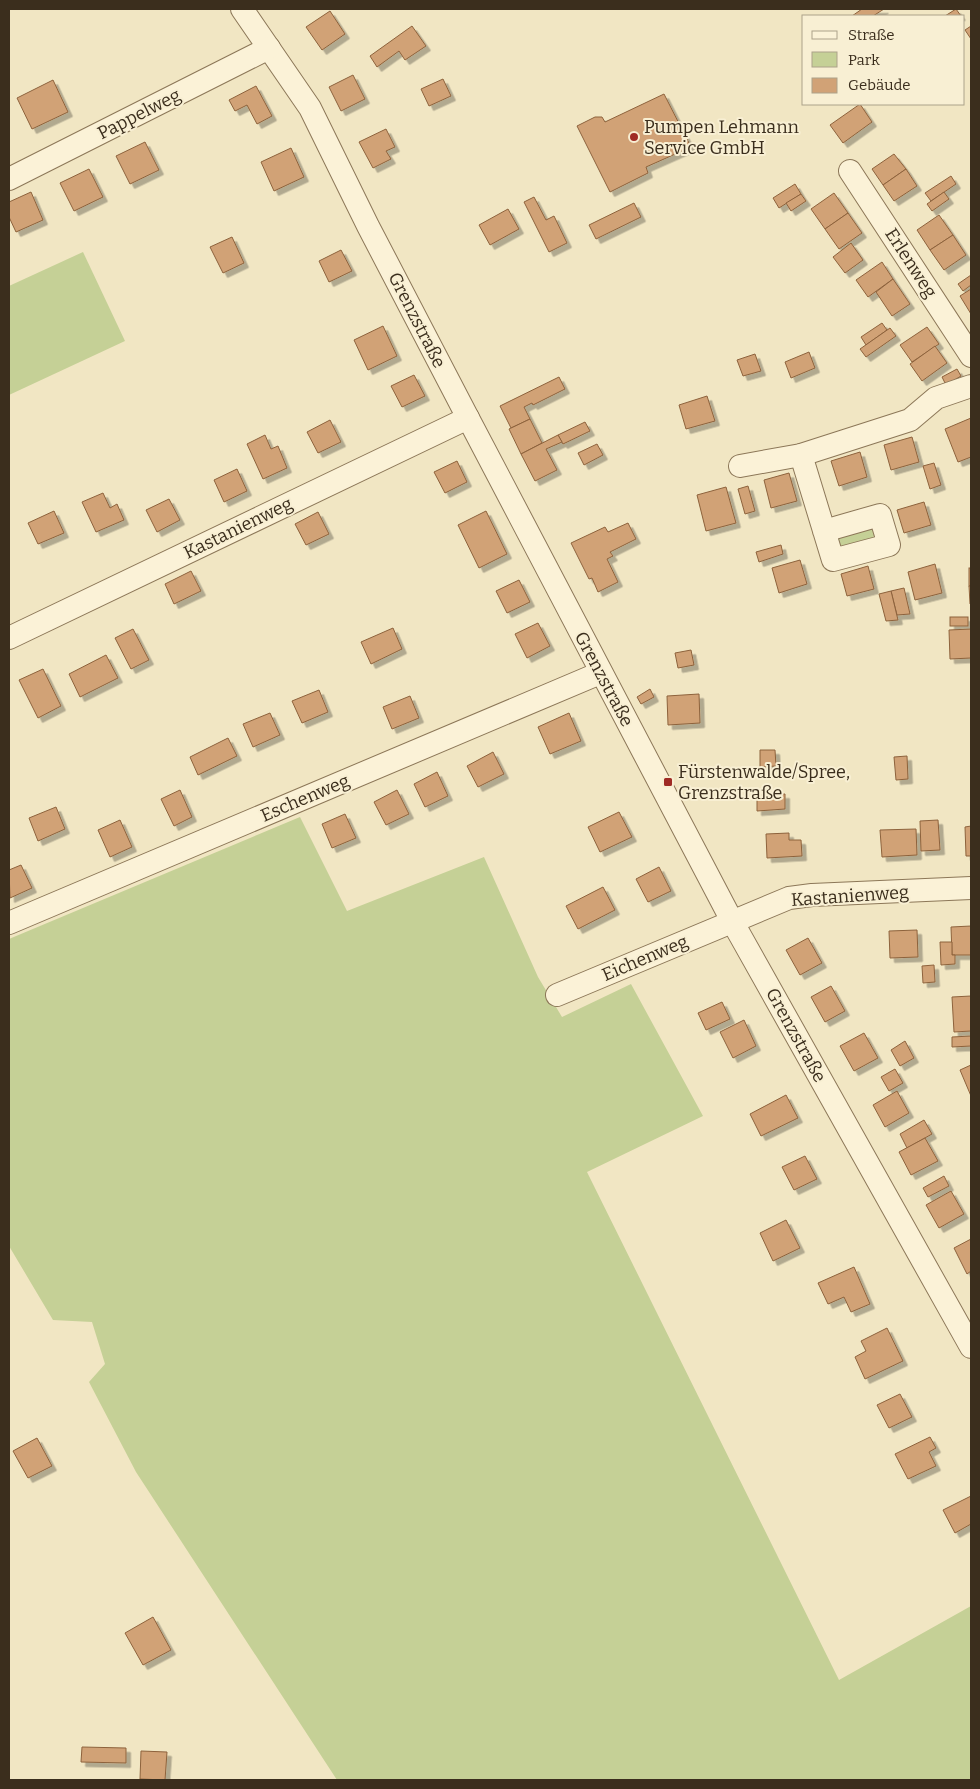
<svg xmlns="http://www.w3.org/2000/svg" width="980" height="1789" viewBox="0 0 980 1789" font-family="Bitter,serif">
	<defs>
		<filter id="shadow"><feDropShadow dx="4.5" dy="4.5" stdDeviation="0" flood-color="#0004"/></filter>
	</defs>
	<rect width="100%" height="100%" fill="#f1e6c3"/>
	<g fill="#c5d096">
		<polygon points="83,252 125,341 9,395 9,286"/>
		<polygon points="873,528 875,534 872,540 841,548 836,535"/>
		<polygon points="300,817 347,911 484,857 538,977 562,1017 631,984 703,1116 587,1172 839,1680 971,1606 971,1780 337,1780 136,1472 89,1382 105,1364 92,1322 53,1320 9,1246 9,939"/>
	</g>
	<g fill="#d1a276" stroke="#8d623c" filter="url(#shadow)">
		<polygon points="862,9 884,9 873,16 852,16"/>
		<polygon points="956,9 961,16 945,16"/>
		<polygon points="330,11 345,34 322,50 306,27"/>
		<polygon points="412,26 426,46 405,60 399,51 377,67 370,56"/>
		<polygon points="971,26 971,39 965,30"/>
		<polygon points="353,75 365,99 341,111 329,87"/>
		<polygon points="443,79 451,96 429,106 421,89"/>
		<polygon points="53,80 68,112 32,129 17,98"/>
		<polygon points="256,86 272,116 257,124 247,105 235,111 229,100"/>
		<polygon points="664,94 691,147 646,167 648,173 610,192 577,126 595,117 602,117 605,122"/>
		<polygon points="860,104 872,122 843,143 830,125"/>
		<polygon points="386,129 395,147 386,151 391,159 373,168 359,142"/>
		<polygon points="145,142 159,170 130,184 116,156"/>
		<polygon points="291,148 304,177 274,191 261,162"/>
		<polygon points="894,154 906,169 883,185 872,169"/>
		<polygon points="89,169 103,197 74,211 60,183"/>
		<polygon points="906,169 917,186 894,201 883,185"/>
		<polygon points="951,176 956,184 931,201 925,193"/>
		<polygon points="795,184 801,194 779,208 773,198"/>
		<polygon points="31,192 43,220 16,232 9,217 9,202"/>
		<polygon points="944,192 949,199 932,211 927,204"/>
		<polygon points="834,193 848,213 825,229 811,209"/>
		<polygon points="801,194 806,201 791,211 786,203"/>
		<polygon points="534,197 546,220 554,216 567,243 549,252 524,202"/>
		<polygon points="634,203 641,217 596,239 589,225"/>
		<polygon points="508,209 519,229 490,245 479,225"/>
		<polygon points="848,213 862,233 839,249 825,229"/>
		<polygon points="939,215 953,235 930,250 917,230"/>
		<polygon points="953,235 966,255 944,270 930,250"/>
		<polygon points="232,237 244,263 223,273 210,247"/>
		<polygon points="851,243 863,260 845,273 833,257"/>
		<polygon points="341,250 352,271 329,282 319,261"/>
		<polygon points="882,262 893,279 868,297 856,280"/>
		<polygon points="971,275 971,285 963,291 958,284"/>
		<polygon points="893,279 910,304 892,316 876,292"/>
		<polygon points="971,289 971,314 960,296"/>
		<polygon points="882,323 887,330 866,345 861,337"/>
		<polygon points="383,326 397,356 368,370 354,340"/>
		<polygon points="927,327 939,344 912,362 900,345"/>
		<polygon points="890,328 896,336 866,357 860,349"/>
		<polygon points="935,346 947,363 922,381 910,364"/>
		<polygon points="809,352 815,368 791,378 785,362"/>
		<polygon points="755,354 761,371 743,376 737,360"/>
		<polygon points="957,369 961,376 946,385 942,377"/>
		<polygon points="414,375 425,396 402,407 391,386"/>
		<polygon points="559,377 565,389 533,405 532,403 524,407 530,419 511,428 500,406"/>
		<polygon points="707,396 715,421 686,429 679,405"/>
		<polygon points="971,418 971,457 958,462 945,429"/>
		<polygon points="530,419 542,443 521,454 509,429"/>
		<polygon points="330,420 341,442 318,453 307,432"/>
		<polygon points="585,422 590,431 563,444 558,435"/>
		<polygon points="265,435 271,449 278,446 287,468 263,479 247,444"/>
		<polygon points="558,435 562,442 546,449 557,470 535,481 521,454"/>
		<polygon points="912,437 919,462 891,470 884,445"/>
		<polygon points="597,444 603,455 584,465 578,453"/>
		<polygon points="860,452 867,477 839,486 831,461"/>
		<polygon points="457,461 467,482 445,493 434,472"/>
		<polygon points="934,463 941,485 930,489 923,466"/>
		<polygon points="237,469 247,491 224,502 214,480"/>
		<polygon points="789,473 797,501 771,508 764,480"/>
		<polygon points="748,486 755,511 745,514 738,489"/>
		<polygon points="726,487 736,523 706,531 697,495"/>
		<polygon points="103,493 110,508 117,504 124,520 96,532 82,502"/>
		<polygon points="169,499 180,520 157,532 146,510"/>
		<polygon points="924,502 931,525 904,533 897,510"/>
		<polygon points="54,511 64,533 38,544 28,523"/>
		<polygon points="486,511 507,554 479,568 458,525"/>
		<polygon points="318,512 329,534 306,545 295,524"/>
		<polygon points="628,523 636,539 610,552 613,556 607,559 618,582 598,592 592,578 589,579 571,543 605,527 608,532"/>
		<polygon points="781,545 783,554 759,562 756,552"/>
		<polygon points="800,560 807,584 779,593 772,568"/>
		<polygon points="935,564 942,593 915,600 908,572"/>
		<polygon points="868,566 874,589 847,596 841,574"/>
		<rect x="969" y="568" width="2" height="18"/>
		<polygon points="191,571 201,591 174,604 165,584"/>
		<polygon points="519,580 530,602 507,613 496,591"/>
		<polygon points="969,586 971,586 971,604 970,604"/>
		<polygon points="904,588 910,614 897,615 891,591"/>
		<polygon points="891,591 898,620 886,621 879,594"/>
		<rect x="950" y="617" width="18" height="9"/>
		<polygon points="538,623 550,646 527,658 515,634"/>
		<polygon points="393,628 402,649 371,664 361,642"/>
		<polygon points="133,629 149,660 131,669 115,638"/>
		<polygon points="971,629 971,658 950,659 949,630"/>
		<polygon points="691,650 694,665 678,668 675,653"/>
		<polygon points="106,655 118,678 80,697 69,674"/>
		<polygon points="43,669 61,706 38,718 19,680"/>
		<polygon points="650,689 654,697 641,704 637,697"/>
		<polygon points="319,690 328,712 302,723 292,701"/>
		<polygon points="699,694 700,723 668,725 667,696"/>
		<polygon points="410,696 419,718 392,729 383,707"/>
		<polygon points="270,713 280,735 253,747 243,724"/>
		<polygon points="569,713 581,741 550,754 538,727"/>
		<polygon points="228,738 237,756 198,775 190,757"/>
		<polygon points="760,750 775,750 776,766 760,767"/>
		<polygon points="493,752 504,774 478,787 467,766"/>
		<polygon points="907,756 908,779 896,780 894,757"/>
		<polygon points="437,772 448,796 425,807 414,784"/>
		<polygon points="180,790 192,817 174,826 161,799"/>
		<polygon points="397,790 409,814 386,825 374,802"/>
		<polygon points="785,794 785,809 757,811 757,795"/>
		<polygon points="56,807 65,829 38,841 29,818"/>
		<polygon points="619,812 632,837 600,852 588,827"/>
		<polygon points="345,814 356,838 332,848 322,824"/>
		<polygon points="120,820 132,847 110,857 98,830"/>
		<polygon points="938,820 940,850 921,851 920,821"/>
		<polygon points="971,826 971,856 966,856 965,827"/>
		<polygon points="916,829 917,855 882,857 880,830"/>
		<polygon points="789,833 789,840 801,840 802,856 767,858 766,834"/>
		<polygon points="21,865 32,888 10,898 9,870"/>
		<polygon points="659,867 671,891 648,902 636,879"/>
		<polygon points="603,887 615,910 578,929 566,906"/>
		<polygon points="971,926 971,955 952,955 951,927"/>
		<polygon points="917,930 918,957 890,958 889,931"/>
		<polygon points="808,938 822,963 800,975 786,950"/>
		<polygon points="940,942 952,942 952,955 955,955 955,964 941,965"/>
		<polygon points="934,965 935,982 923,983 922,966"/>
		<polygon points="831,986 845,1011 825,1022 811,997"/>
		<polygon points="971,996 971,1031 954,1032 952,997"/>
		<polygon points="722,1002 730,1019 706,1030 698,1013"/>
		<polygon points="744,1020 756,1046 733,1058 720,1032"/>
		<polygon points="864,1033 878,1058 854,1071 840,1046"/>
		<polygon points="971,1036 971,1046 952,1047 952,1037"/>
		<polygon points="905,1041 914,1058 900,1066 891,1050"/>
		<polygon points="971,1065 971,1096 960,1070"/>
		<polygon points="895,1069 903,1083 889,1091 881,1077"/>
		<polygon points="897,1091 909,1113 885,1127 873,1105"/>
		<polygon points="786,1095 798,1118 761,1136 750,1114"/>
		<polygon points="924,1120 932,1134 907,1148 900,1134"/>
		<polygon points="925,1138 938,1161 911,1175 899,1152"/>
		<polygon points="805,1156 817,1179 794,1190 782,1167"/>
		<polygon points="944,1176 949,1186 928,1197 923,1188"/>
		<polygon points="951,1191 964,1214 939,1228 926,1205"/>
		<polygon points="786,1220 800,1248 773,1261 760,1233"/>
		<polygon points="971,1239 971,1271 967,1274 954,1248"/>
		<polygon points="854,1267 870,1304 851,1312 844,1297 828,1304 818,1283"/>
		<polygon points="887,1328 903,1361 865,1379 855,1357 866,1351 861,1341"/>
		<polygon points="900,1394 912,1417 889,1428 877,1405"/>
		<polygon points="930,1437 936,1448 929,1452 936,1466 908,1479 895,1454"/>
		<polygon points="37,1438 52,1466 28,1478 13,1451"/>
		<polygon points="971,1496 971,1524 955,1533 943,1510"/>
		<polygon points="153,1617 171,1650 143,1665 125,1633"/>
		<polygon points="82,1747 126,1748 126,1763 81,1762"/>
		<polygon points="141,1751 167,1752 165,1780 140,1779"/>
	</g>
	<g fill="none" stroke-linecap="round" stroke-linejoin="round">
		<g stroke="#8c7758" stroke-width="24">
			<g id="minor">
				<polyline points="242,9 310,108 368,226 468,418 732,921 971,1347"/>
				<polyline points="850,171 971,356"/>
				<polyline points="9,179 269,48"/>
				<polyline points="801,455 833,560 889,545 880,515 824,531"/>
				<polyline points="740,466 801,455 910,420 936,398 971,386"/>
				<polyline points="9,638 468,418"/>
				<polyline points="9,923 600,673"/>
				<polyline points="557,995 789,898 812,895 971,888"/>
			</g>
		</g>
		<use href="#minor" stroke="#fbf2d7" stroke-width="22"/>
	</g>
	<g fill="#9f2b24" stroke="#f8efd3" stroke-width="2">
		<circle cx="634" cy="137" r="5"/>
		<rect x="663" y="777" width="10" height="10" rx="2.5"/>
	</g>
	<g text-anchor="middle" stroke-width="4" stroke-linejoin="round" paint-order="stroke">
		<g font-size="18" fill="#3b2e1d" stroke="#f8efd3">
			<text transform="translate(139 114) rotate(-27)" y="6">Pappelweg</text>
			<text transform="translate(911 263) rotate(57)" y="6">Erlenweg</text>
			<text transform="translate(417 320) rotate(63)" y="6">Grenzstraße</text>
			<text transform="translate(238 528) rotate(-26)" y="6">Kastanienweg</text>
			<text transform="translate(604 679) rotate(62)" y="6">Grenzstraße</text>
			<text transform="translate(305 798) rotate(-23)" y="6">Eschenweg</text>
			<text transform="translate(850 896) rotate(-4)" y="6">Kastanienweg</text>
			<text transform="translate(645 958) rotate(-23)" y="6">Eichenweg</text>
			<text transform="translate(796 1035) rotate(61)" y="6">Grenzstraße</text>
		</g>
		<g font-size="18" fill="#3b2e1d" stroke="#f8efd3" text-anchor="start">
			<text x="644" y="133">Pumpen Lehmann<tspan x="644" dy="21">Service GmbH</tspan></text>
			<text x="678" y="778">Fürstenwalde/Spree,<tspan x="678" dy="21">Grenzstraße</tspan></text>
		</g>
	</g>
	<rect width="980" height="1789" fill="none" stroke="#3b2e1d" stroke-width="20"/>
	<rect x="802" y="15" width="162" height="90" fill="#f8efd3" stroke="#aca28a"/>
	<rect x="812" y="31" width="25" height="8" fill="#fbf2d7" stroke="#aca28a"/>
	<text x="848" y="40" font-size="15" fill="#3b2e1d">Straße</text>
	<rect x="812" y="52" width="25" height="15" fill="#c5d096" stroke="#aca28a"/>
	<text x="848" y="65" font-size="15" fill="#3b2e1d">Park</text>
	<rect x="812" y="78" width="25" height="15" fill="#d1a276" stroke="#aca28a"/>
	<text x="848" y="90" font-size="15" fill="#3b2e1d">Gebäude</text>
</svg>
